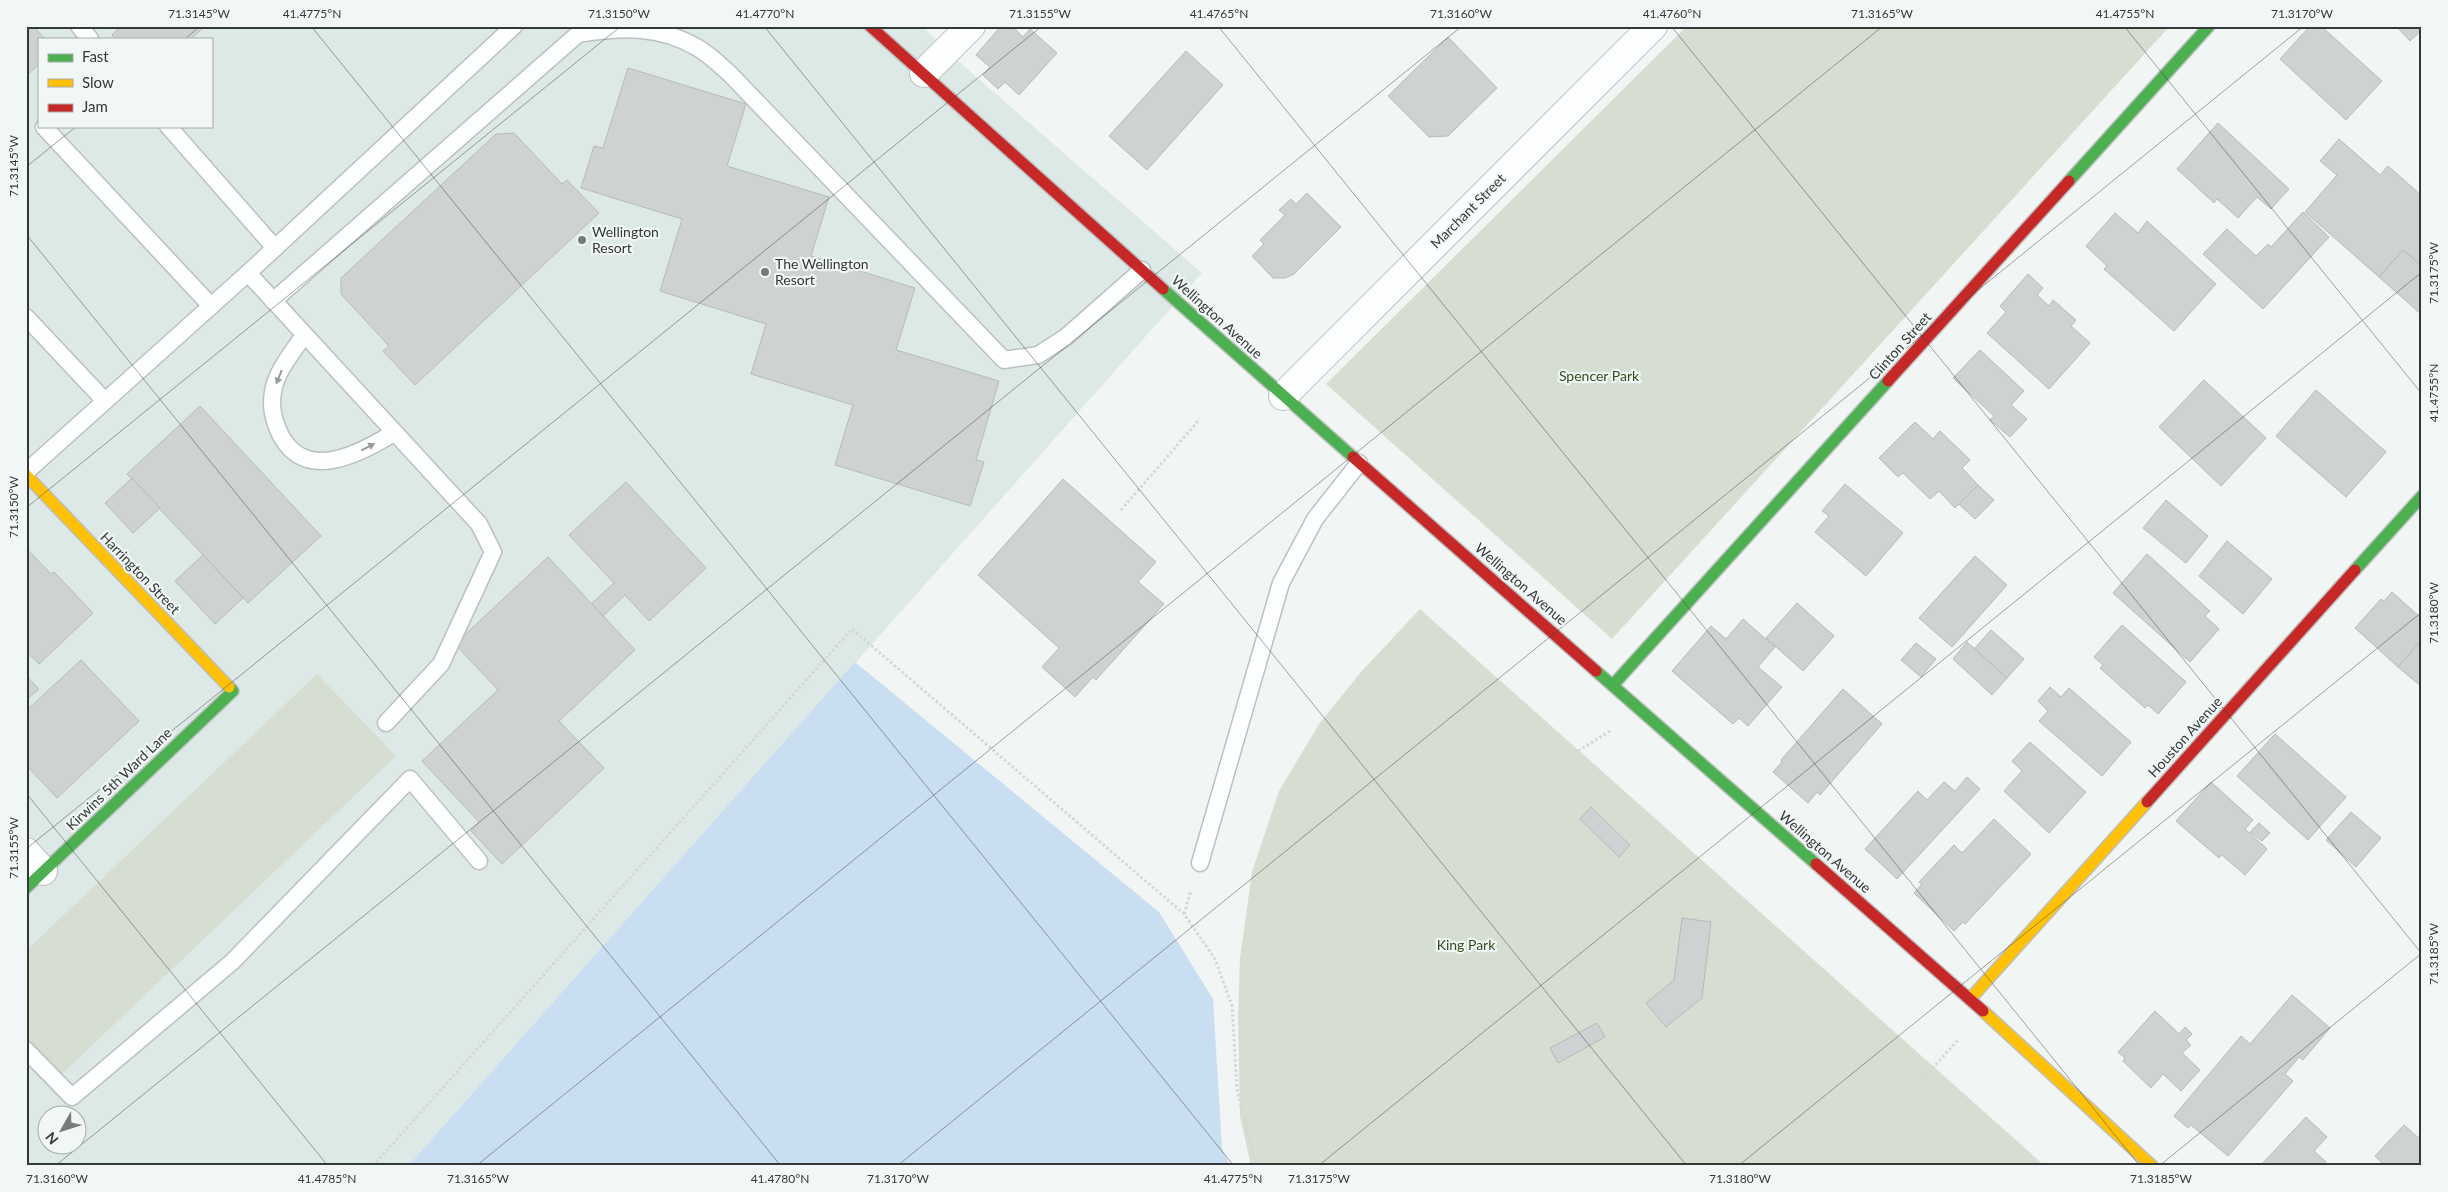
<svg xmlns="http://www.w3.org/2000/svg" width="2448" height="1192" viewBox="0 0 2448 1192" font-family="Lato,sans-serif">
	<rect width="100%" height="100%" fill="#f1f6f5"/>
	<path fill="#dde9e7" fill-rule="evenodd" d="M26 26H922L958 61 1202 273 408 1166H26ZM39 39H211V126H39ZM48 1114H78V1144H48Z"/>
	<g fill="#d6ddd1">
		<polygon points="1687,26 2170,26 1612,639 1326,384"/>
		<polygon points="1420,609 2045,1166 1251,1166 1240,1116 1238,1018 1240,958 1252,872 1279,791 1319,724 1361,672"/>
		<polygon points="317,674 396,756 61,1075 26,1039 26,951"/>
	</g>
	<polygon fill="#c9def0" points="855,662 1159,912 1213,999 1222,1148 1230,1166 408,1166"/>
	<g fill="#cfd2d2" stroke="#b7baba">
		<polygon points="26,26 33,26 45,39 39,39 39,64 26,76"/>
		<polygon points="121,26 205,26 191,39 115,39 112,35"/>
		<polygon points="1001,26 1012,26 1023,37 1030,29 1057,53 1019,95 1005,82 998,89 983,75 990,67 976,55"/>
		<polygon points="2310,26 2321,26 2382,81 2346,120 2280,59"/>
		<polygon points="2396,26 2422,26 2422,30 2410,41"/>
		<polygon points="1448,37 1497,88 1448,136 1429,137 1388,96"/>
		<polygon points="1186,51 1223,85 1147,170 1109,136"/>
		<polygon points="628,68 746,104 727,166 829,197 811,256 915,288 896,350 999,381 976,460 984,462 970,506 835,465 853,405 751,374 766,324 660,291 682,219 581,188 594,146 603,148"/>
		<polygon points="2218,123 2289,189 2271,209 2257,197 2238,218 2217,199 2214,203 2177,169"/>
		<polygon points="514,133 562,184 567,180 599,213 415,385 383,351 389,346 341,294 341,278 496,134"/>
		<polygon points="2339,139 2380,175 2388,166 2422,196 2422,266 2403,250 2379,277 2305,212 2337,175 2320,161"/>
		<polygon points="1307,193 1341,227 1294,274 1285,278 1273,278 1252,256 1264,244 1260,240 1285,215 1279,210 1291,199 1296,204"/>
		<polygon points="2303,212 2329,237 2263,309 2203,254 2227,229 2256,256 2268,244 2271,247"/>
		<polygon points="2115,213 2138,233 2147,221 2216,284 2174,331 2104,269 2107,266 2086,246"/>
		<polygon points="2403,250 2422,266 2422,315 2379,277"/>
		<polygon points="2028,274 2043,288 2037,295 2049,306 2053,300 2076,320 2071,326 2090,343 2049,389 1987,333 2006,312 2000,306"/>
		<polygon points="1980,350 2024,391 2011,405 2027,419 2010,437 1990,420 1994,416 1953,378"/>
		<polygon points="2204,380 2266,438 2221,486 2159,427"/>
		<polygon points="2316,390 2386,452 2346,497 2276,436"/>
		<polygon points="200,406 321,536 248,603 127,474"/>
		<polygon points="1915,422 1933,439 1940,431 1970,460 1962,468 1978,485 1955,508 1939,491 1930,499 1903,473 1898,477 1879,458"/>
		<polygon points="132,478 160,508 133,533 105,503"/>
		<polygon points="1063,479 1156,562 1138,582 1164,604 1096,680 1093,677 1075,697 1042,667 1059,648 978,575"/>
		<polygon points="626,482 706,568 649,621 625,595 603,616 591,604 614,583 569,535"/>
		<polygon points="1845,484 1903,533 1866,576 1815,532 1829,516 1822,511"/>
		<polygon points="1978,485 1994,500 1975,519 1959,504"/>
		<polygon points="2166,500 2208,536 2186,563 2143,528"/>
		<polygon points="2227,541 2272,579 2243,614 2199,576"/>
		<polygon points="26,542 29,545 26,548 51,574 54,572 93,613 39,664 26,651"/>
		<polygon points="2147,554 2210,611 2205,616 2219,629 2190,662 2113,593"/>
		<polygon points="203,555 243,598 215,624 175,581"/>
		<polygon points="1975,556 2007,585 1952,647 1919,618"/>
		<polygon points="548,557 635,650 559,721 604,768 502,864 471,831 479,822 422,761 498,690 455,644"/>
		<polygon points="2392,592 2422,619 2422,642 2398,667 2355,628 2381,599 2384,601"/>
		<polygon points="1797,603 1834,636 1803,671 1766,638"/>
		<polygon points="1743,619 1775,647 1758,667 1782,687 1748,726 1739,718 1733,724 1672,671 1711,626 1726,639"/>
		<polygon points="2122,625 2186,682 2158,714 2148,705 2145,708 2100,668 2103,665 2094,657"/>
		<polygon points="1991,630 2024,659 2007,678 1974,649"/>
		<polygon points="2421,641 2422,642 2422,687 2398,667"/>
		<polygon points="1967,642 2007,678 1992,695 1953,659"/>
		<polygon points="1916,643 1936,659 1921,677 1901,660"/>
		<polygon points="81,660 139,721 57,798 26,765 26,711"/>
		<polygon points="26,676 39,689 26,700"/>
		<polygon points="2050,687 2061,697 2069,688 2131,742 2102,776 2039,721 2048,711 2038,701"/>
		<polygon points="1843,689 1882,724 1820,795 1817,792 1808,803 1773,772 1782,762 1781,760"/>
		<polygon points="2275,734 2346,797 2308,840 2237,776"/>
		<polygon points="2030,742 2086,792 2049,833 2004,791 2022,771 2012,761"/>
		<polygon points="1967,777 1980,789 1897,879 1865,849 1918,791 1927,800 1944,782 1955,791"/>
		<polygon points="2211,782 2253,820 2245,829 2267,849 2245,875 2222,855 2219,858 2176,821"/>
		<polygon points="1591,807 1630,845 1619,857 1580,819"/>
		<polygon points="2351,812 2381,838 2356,867 2326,840"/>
		<polygon points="1994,819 2031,854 1965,924 1963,922 1954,931 1914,893 1922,884 1919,882 1954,845 1962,853"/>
		<polygon points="2259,823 2270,833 2262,841 2250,832"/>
		<polygon points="1682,918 1711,922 1702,998 1666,1027 1646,1003 1674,980"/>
		<polygon points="2292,995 2330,1028 2303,1060 2299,1057 2285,1074 2293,1081 2228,1156 2191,1125 2188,1128 2174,1116 2241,1036 2250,1044"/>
		<polygon points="2155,1011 2179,1034 2185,1027 2192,1034 2186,1040 2191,1045 2182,1053 2200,1070 2181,1091 2163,1074 2151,1088 2123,1061 2125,1058 2118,1052"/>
		<polygon points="1597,1023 1605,1037 1558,1063 1550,1048"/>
		<polygon points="2306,1117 2327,1137 2314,1151 2326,1162 2322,1166 2260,1166"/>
		<polygon points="2404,1125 2422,1141 2422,1166 2385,1166 2375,1156"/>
	</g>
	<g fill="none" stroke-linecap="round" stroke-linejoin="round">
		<g stroke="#bcc0bf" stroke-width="19">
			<g id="lane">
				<polyline points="79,26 90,39"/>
				<polyline points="168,126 275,248"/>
				<polyline points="44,127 211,306"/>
				<polyline points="248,273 479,524 493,552 441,664 386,723"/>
				<path d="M273 301 578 34C622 27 659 25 698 48 710 55 721 66 731 75L1004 360 1038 355 1066 337 1142 270"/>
				<polyline points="26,317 105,401"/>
				<path d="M304 335C293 352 276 371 273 392 270 407 274 422 281 436 307 483 360 453 394 433"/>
				<polyline points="26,472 248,273 514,26"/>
				<polyline points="1200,863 1281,583 1315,519 1359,463"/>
				<polyline points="26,1050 72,1097 232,962 410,779 479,861"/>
			</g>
		</g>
		<g stroke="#bcc0bf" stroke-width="30">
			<g id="street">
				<polyline points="924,73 971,26"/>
				<polyline points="1283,396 1653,26"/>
				<polyline points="26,852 43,871"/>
			</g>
		</g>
		<g stroke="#bcc0bf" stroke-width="14">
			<g id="fast">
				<polyline points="2069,181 2209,26"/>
				<polyline points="1163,289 1353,457"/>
				<polyline points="2355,570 2422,496"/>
				<polyline points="1596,671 1816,864"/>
				<polyline points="1613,685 1888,381"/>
				<polyline points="26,888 233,691 229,687"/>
			</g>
		</g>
		<g stroke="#bcc0bf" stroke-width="14">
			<g id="slow">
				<polyline points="26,475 229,687"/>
				<polyline points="1970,999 2147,802"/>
				<polyline points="1983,1011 2152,1166"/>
			</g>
		</g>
		<g stroke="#bcc0bf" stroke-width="14">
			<g id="jam">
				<polyline points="870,26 1163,289"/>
				<polyline points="1888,381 2069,181"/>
				<polyline points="1353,457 1596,671"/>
				<polyline points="2147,802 2355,570"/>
				<polyline points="1816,864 1983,1011"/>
			</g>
		</g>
		<g stroke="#d6d6d6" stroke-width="3" stroke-dasharray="2.5 2.5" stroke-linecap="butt">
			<polyline points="1121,510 1200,419"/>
			<polyline points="1557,764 1610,731"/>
			<polyline points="1184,914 1191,891"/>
			<polyline points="1919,1083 1959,1039"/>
			<polyline points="373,1166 852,629 1184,914 1215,959 1232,1006 1237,1089 1256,1166"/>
		</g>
		<use href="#lane" stroke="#fdfefe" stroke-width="16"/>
		<use href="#street" stroke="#fdfefe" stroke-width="28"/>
		<use href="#fast" stroke="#4caf50" stroke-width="11"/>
		<use href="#slow" stroke="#ffc107" stroke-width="11"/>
		<use href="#jam" stroke="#c62828" stroke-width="11"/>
	</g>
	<defs><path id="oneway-solid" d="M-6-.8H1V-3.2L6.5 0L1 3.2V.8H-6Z" transform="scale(1.25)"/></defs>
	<g fill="#999b9b">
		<use href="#oneway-solid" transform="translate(279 377) rotate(112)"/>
		<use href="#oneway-solid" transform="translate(368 447) rotate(-27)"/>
	</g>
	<path fill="none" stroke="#353838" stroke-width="1" stroke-opacity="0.45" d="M311 26 1234 1166M764 26 1687 1166M1218 26 2140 1166M1671 26 2422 954M2124 26 2422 394M185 39 200 26M26 167 77 126M26 234 781 1166M26 508 621 26M26 793 328 1166M26 849 1042 26M55 1166 1462 26M476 1166 1883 26M897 1166 2304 26M1318 1166 2422 272M1738 1166 2422 612M2159 1166 2422 953"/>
	<g fill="#777a7a" stroke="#f0f7f6" stroke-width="2">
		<circle cx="582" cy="240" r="5"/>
		<circle cx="765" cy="272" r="5"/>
	</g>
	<g text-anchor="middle" stroke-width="4.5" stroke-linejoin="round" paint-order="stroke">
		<g font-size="14" fill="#353838" stroke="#f0f7f6">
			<text transform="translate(1468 211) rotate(-45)" y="5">Marchant Street</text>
			<text transform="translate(1217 317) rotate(42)" y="5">Wellington Avenue</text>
			<text transform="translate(1900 346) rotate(-48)" y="5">Clinton Street</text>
			<text transform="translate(140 573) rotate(46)" y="5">Harrington Street</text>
			<text transform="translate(1521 584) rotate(41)" y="5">Wellington Avenue</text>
			<text transform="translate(2185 737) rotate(-48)" y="5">Houston Avenue</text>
			<text transform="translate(119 779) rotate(-44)" y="5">Kirwins 5th Ward Lane</text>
			<text transform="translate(1825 852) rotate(41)" y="5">Wellington Avenue</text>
		</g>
		<g font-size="14" fill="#353838" stroke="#f0f7f6" text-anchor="start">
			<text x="592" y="237">Wellington<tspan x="592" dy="16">Resort</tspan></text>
			<text x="775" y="269">The Wellington<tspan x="775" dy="16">Resort</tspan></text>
		</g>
		<g font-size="14" fill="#384c1a" stroke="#f0f7f6">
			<text x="1599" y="381">Spencer Park</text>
			<text x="1466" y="950">King Park</text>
		</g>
	</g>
	<rect width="2448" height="1192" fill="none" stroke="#f0f7f6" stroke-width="55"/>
	<rect x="38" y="38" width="175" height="90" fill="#f0f7f6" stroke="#a5abaa"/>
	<rect x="48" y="54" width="25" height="8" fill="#4caf50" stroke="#a5abaa"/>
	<text x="82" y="62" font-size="15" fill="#353838">Fast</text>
	<rect x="48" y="79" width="25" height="8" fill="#ffc107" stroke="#a5abaa"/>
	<text x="82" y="88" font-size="15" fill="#353838">Slow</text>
	<rect x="48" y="104" width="25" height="8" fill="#c62828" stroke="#a5abaa"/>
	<text x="82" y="112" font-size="15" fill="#353838">Jam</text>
	<g transform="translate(62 1130) rotate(231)"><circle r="24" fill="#f0f7f6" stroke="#a5abaa"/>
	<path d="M0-4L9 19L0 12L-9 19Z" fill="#777a7a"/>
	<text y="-8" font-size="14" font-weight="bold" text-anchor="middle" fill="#353838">N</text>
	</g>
	<rect x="28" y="28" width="2392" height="1136" fill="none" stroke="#353838" stroke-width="2"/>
	<g font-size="12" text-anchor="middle" fill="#353838">
		<text x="199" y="18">71.3145°W</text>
		<text x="312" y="18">41.4775°N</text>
		<text x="619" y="18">71.3150°W</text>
		<text x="765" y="18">41.4770°N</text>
		<text x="1040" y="18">71.3155°W</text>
		<text x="1219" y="18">41.4765°N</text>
		<text x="1461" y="18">71.3160°W</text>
		<text x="1672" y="18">41.4760°N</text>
		<text x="1882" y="18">71.3165°W</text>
		<text x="2125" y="18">41.4755°N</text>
		<text x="2302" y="18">71.3170°W</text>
		<text transform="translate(14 166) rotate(-90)" y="4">71.3145°W</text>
		<text transform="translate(2434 273) rotate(-90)" y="4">71.3175°W</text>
		<text transform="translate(2434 393) rotate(-90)" y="4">41.4755°N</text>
		<text transform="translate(14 507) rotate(-90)" y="4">71.3150°W</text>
		<text transform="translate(2434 613) rotate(-90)" y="4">71.3180°W</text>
		<text transform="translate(14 848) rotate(-90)" y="4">71.3155°W</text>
		<text transform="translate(2434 954) rotate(-90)" y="4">71.3185°W</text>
		<text x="57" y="1183">71.3160°W</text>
		<text x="327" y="1183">41.4785°N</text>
		<text x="478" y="1183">71.3165°W</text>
		<text x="780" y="1183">41.4780°N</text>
		<text x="898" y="1183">71.3170°W</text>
		<text x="1233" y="1183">41.4775°N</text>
		<text x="1319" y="1183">71.3175°W</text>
		<text x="1740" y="1183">71.3180°W</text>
		<text x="2161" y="1183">71.3185°W</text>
	</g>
</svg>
